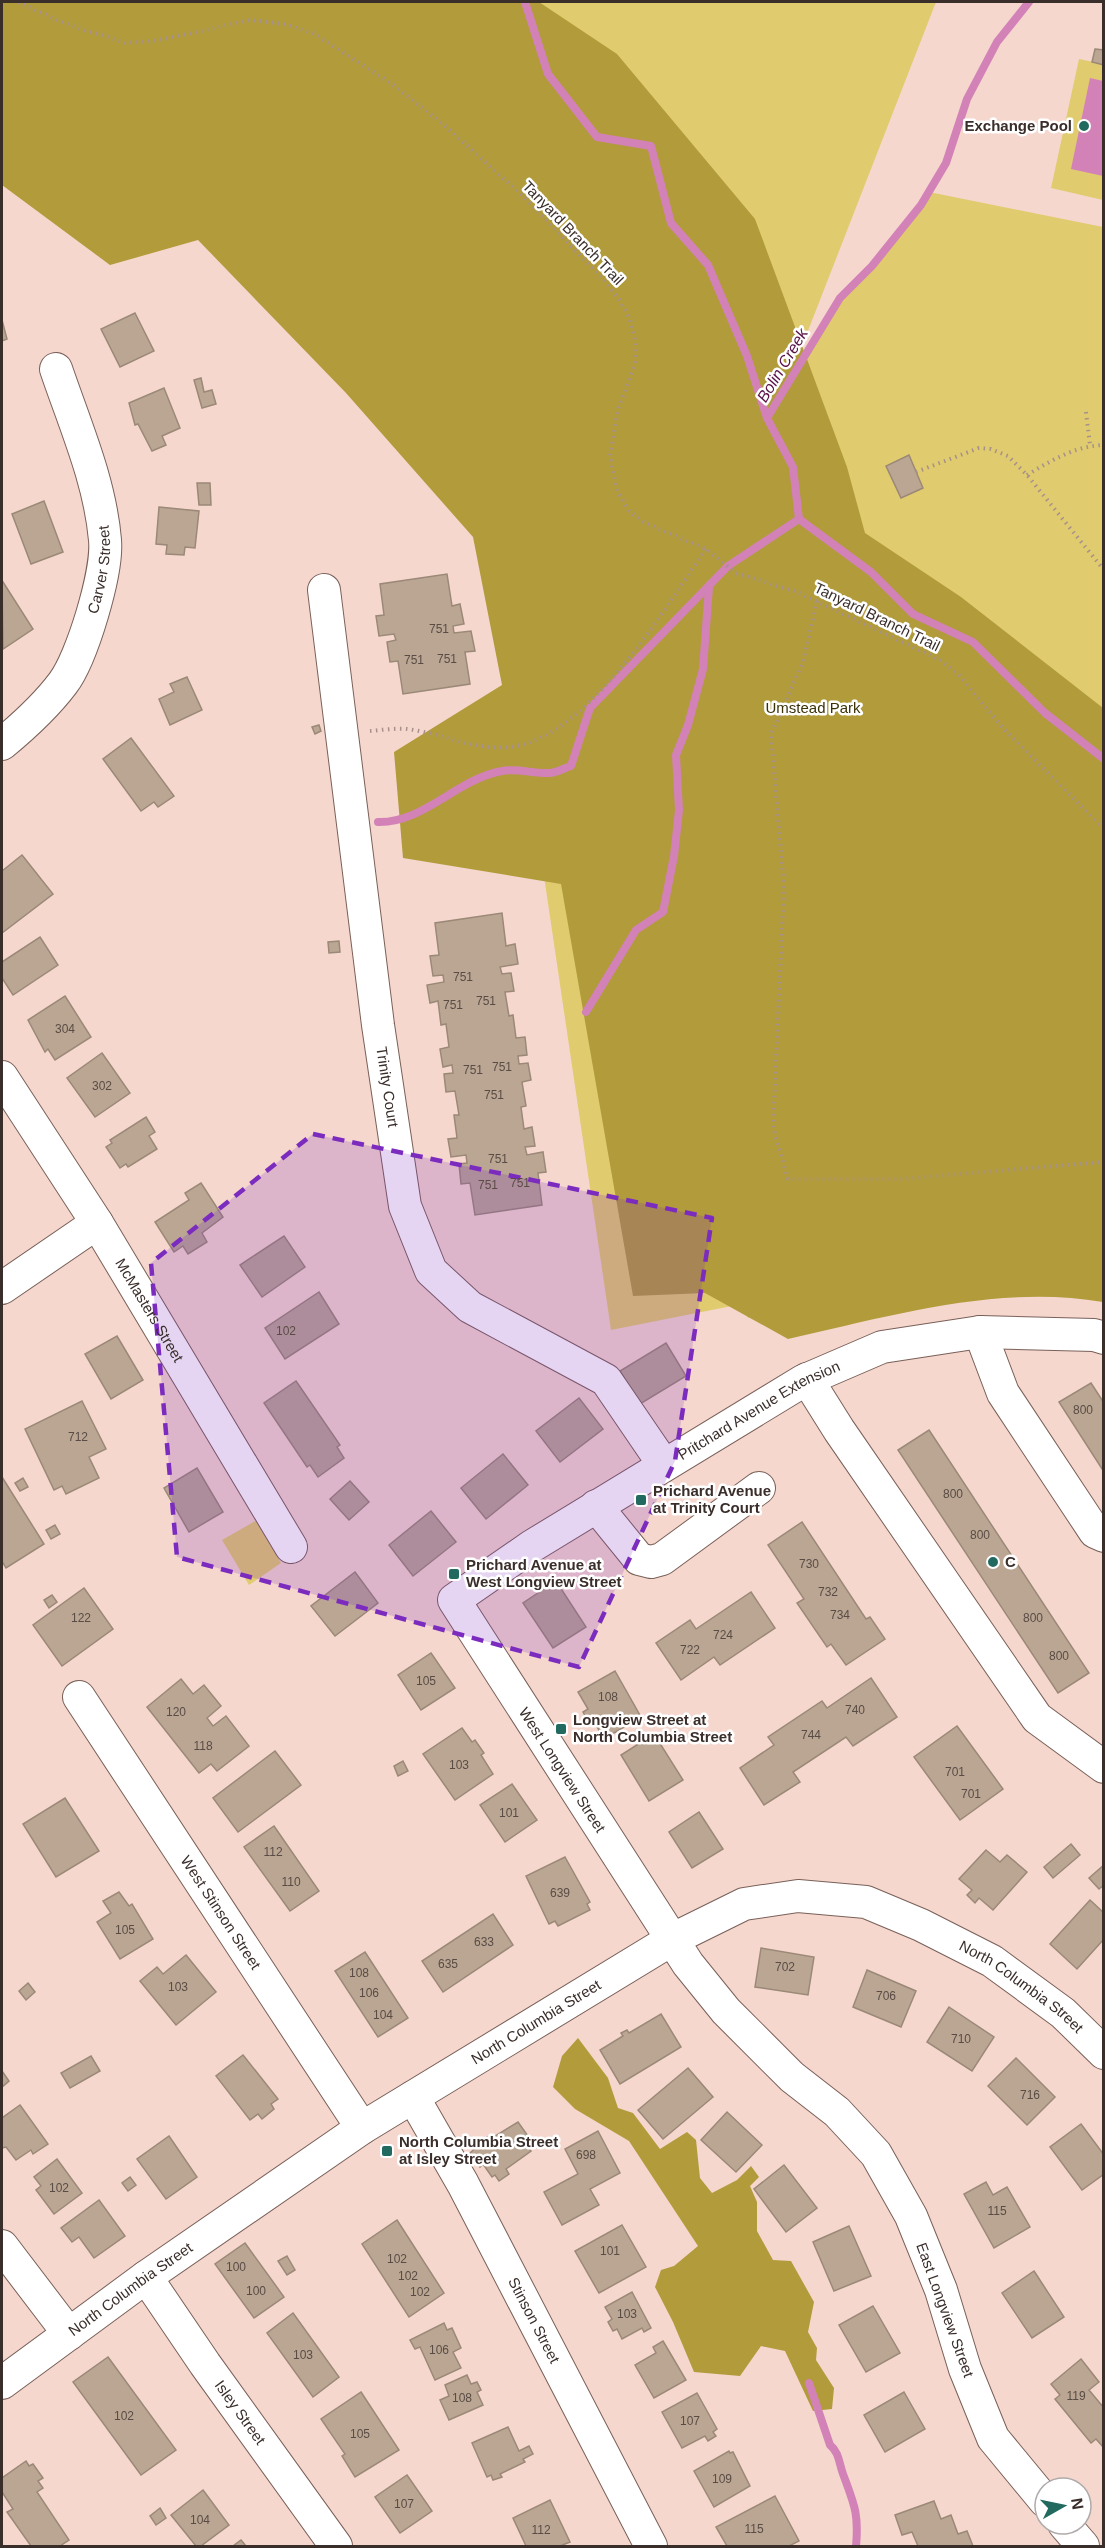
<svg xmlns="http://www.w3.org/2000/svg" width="1105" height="2548" viewBox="0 0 1105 2548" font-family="Helvetica,sans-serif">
	<rect width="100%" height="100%" fill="#f5d7ce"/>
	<g fill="#e1cb6f">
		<polygon points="415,2 936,2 776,413 831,314 929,192 1103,227 1103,1263 748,1318 742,1304 611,1330"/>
		<polygon points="1079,59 1103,64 1103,200 1051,188"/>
		<polygon points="257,1520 281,1563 249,1585 222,1540"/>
	</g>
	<g fill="#b29b3b">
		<path d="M2 2H539L617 54 755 219 847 467 865 533 961 597 1103 708V1302C999 1284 890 1316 788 1339L705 1293 633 1296 561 884 403 858 394 752 502 685 473 537 346 393 198 240 110 265 2 185Z"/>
		<polygon points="578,2038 608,2078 618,2108 633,2113 660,2149 687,2132 696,2140 700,2178 712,2193 737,2180 751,2166 759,2177 750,2186 757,2202 757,2231 773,2260 791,2261 814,2302 808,2332 817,2348 816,2360 834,2388 832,2409 813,2411 785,2351 761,2346 740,2376 694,2372 673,2322 655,2287 661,2270 674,2266 698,2246 629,2141 575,2109 553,2087 562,2056"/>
	</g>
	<polygon fill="#d282b7" points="1090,78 1103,81 1103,176 1071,169"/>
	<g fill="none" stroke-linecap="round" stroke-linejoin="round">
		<g stroke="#d282b7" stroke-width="8">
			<polyline points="525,2 548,74 597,137 651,146 671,223 708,265 747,356 767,418"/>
			<polyline points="1029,2 997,42 967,99 946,163 921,205 872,266 840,298 767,418 793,467 799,519 871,572 913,614 973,642 1045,713 1104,759"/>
			<path d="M378 822C424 823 457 779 502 771 517 768 534 774 549 773 556 773 564 768 571 766L590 708 728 566 799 519"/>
			<polyline points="586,1012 636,930 663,912 674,856 679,810 676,755 688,725 703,669 709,587"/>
			<path d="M809 2383 830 2445C839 2452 839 2463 843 2474 854 2504 859 2513 856 2546"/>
		</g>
	</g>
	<g fill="#baa693" stroke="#9b8876" stroke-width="1.5">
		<polygon points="1095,49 1104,50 1104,65 1092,62"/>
		<polygon points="135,313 154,351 120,367 101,329"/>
		<polygon points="2,320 7,339 2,341"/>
		<polygon points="201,378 204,392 212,390 216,404 202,408 194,380"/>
		<polygon points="164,388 180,428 162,436 166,445 152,451 138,424 135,425 129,403"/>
		<polygon points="909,455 923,488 901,498 886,466"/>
		<polygon points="197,483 210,483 211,505 199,505"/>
		<polygon points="44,501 63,552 31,564 12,514"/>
		<polygon points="159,507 199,511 195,548 185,547 184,555 166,554 167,545 156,544"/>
		<polygon points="447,574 452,606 460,604 464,624 453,626 454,633 471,631 475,651 465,652 470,684 403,694 398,661 390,662 387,642 396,640 394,634 379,636 376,616 384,615 380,584"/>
		<polygon points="3,582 33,629 3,649 2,584"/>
		<polygon points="187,677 202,710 170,725 159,699 174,692 170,684"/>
		<polygon points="319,725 321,731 315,734 312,727"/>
		<polygon points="131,738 174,796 158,807 154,802 141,811 103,759"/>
		<polygon points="22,855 53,894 2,933 2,871"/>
		<polygon points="502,913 506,946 515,944 518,964 500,967 502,974 511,973 514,991 505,992 509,1016 513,1015 516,1038 525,1037 527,1055 518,1056 519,1064 528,1063 531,1080 522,1082 526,1106 521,1107 524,1129 532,1127 535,1146 525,1147 527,1155 543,1152 546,1172 538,1173 542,1205 475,1215 470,1183 461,1184 459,1164 467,1163 466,1155 451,1157 448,1139 457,1138 454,1115 459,1115 455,1091 446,1092 444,1074 453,1073 452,1065 443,1067 440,1049 449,1047 446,1024 441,1025 438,1001 430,1003 427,985 444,982 443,975 433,976 430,956 439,955 435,923"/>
		<polygon points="40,937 58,965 13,995 2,978 2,962"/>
		<polygon points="339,941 340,952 329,953 328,942"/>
		<polygon points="65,996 91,1037 55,1060 48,1049 45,1052 28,1020"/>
		<polygon points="102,1053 130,1093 95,1117 67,1078"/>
		<polygon points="146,1117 155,1132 149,1136 157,1149 128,1167 126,1164 120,1168 106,1147 112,1143 110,1140"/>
		<polygon points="201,1183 223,1217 202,1233 207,1242 188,1254 183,1246 174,1252 155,1222 189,1200 185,1193"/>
		<polygon points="284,1236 305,1267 262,1297 240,1265"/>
		<polygon points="319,1292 339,1324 285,1359 265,1328"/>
		<polygon points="117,1336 143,1380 111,1399 85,1354"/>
		<polygon points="666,1343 686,1376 640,1404 620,1371"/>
		<polygon points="296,1381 340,1445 337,1447 344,1458 318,1477 310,1465 307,1467 264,1403"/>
		<polygon points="1091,1383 1104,1403 1104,1472 1059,1402"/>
		<polygon points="579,1398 603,1429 560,1462 536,1431"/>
		<polygon points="82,1401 106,1449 89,1457 99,1478 66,1494 62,1486 54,1490 25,1429"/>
		<polygon points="929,1430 1089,1673 1058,1693 898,1450"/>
		<polygon points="503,1454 528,1485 486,1519 461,1488"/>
		<polygon points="197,1468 223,1512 189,1532 164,1488"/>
		<polygon points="2,1477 44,1544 6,1568 2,1561"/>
		<polygon points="23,1478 28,1487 20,1491 15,1483"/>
		<polygon points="350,1481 369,1502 349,1520 330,1499"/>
		<polygon points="431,1511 456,1542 413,1576 389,1545"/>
		<polygon points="802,1522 866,1619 870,1617 885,1639 846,1665 831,1644 827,1647 797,1603 804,1599 768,1545"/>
		<polygon points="55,1525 60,1534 51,1539 46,1530"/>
		<polygon points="355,1572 378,1603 335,1636 311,1606"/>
		<polygon points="556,1581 586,1627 553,1648 523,1603"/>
		<polygon points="84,1588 113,1629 62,1666 33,1625"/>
		<polygon points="751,1592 775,1628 720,1665 714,1657 681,1680 656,1643 690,1620 696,1629"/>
		<polygon points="52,1595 57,1602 49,1608 44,1600"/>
		<polygon points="431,1653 455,1688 421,1710 398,1675"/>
		<polygon points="615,1671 641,1717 604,1739 592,1718 588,1721 583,1712 588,1709 578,1692"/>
		<polygon points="871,1678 897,1717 853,1746 846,1737 793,1772 800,1782 764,1805 740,1768 774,1745 768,1737 822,1701 827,1708"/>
		<polygon points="181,1679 193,1694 204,1685 221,1706 207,1718 213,1726 226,1716 249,1746 217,1771 211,1764 199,1773 147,1707"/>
		<polygon points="957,1726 1003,1789 960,1820 914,1757"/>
		<polygon points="462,1728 472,1742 475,1740 484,1753 481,1755 493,1774 455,1800 423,1754"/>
		<polygon points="654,1734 683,1780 649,1801 621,1755"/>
		<polygon points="275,1751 301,1785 238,1832 213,1798"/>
		<polygon points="403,1761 408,1771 398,1776 394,1766"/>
		<polygon points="512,1784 537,1820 505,1842 480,1805"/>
		<polygon points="65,1798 99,1851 56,1877 23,1824"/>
		<polygon points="699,1812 723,1849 692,1868 669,1832"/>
		<polygon points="274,1826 319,1891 290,1911 244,1847"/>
		<polygon points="1071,1844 1080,1855 1053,1878 1044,1867"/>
		<polygon points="986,1850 1000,1862 1007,1855 1027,1872 993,1910 979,1898 975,1903 967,1895 972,1890 959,1879"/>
		<polygon points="565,1857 590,1902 587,1904 590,1910 558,1926 555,1921 549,1924 526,1876"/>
		<polygon points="1104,1865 1104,1885 1099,1889 1089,1878"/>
		<polygon points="119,1892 129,1906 132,1904 153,1939 120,1959 97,1922 111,1913 103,1901"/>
		<polygon points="1090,1900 1104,1913 1104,1939 1077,1969 1050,1944"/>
		<polygon points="493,1914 513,1945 443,1992 422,1961"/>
		<polygon points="761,1948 814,1957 808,1995 755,1987"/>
		<polygon points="365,1952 408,2018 378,2037 335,1971"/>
		<polygon points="186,1955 216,1992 176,2025 140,1981 157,1967 163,1974"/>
		<polygon points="867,1970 916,1991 901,2027 853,2007"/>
		<polygon points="28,1983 35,1992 26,2000 19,1991"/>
		<polygon points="949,2007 994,2037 972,2071 927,2042"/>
		<polygon points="661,2014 681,2047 620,2084 600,2050 623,2036 621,2033 627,2030 629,2033"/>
		<polygon points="243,2055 278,2099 271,2104 274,2109 262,2119 258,2114 250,2120 216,2076"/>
		<polygon points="91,2056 100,2071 70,2088 61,2073"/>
		<polygon points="1016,2058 1055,2097 1027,2125 988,2086"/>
		<polygon points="688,2068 713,2097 663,2139 638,2110"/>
		<polygon points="2,2071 9,2081 2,2087"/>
		<polygon points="20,2105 48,2144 33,2154 31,2150 16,2160 6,2147 2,2148 2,2118"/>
		<polygon points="727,2112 762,2145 736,2172 701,2140"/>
		<polygon points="518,2122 528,2136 523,2140 531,2151 506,2169 509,2174 499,2181 495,2175 492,2177 483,2164 480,2167 470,2153 487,2137 489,2140"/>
		<polygon points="1081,2124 1104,2155 1104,2174 1082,2190 1050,2147"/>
		<polygon points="598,2131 620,2173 590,2189 599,2205 562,2225 544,2192 578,2174 565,2149"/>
		<polygon points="169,2136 197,2177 166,2199 137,2159"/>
		<polygon points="57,2159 82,2193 54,2214 36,2190 41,2186 34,2177"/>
		<polygon points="784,2165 817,2208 786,2232 754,2189"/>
		<polygon points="130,2177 136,2185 128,2191 122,2183"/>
		<polygon points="986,2182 993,2195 1007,2187 1030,2227 994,2248 964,2194"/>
		<polygon points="99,2200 125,2236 94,2258 79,2237 72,2242 61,2228"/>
		<polygon points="397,2220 444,2293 409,2317 362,2244"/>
		<polygon points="622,2225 646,2267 599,2293 575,2251"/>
		<polygon points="849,2226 871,2276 834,2291 813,2242"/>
		<polygon points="245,2243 284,2297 254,2318 215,2264"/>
		<polygon points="287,2256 295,2270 287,2275 278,2261"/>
		<polygon points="1034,2271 1064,2317 1032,2338 1002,2293"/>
		<polygon points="632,2292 651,2328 644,2332 642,2328 622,2339 617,2329 613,2331 608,2322 612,2319 605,2307"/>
		<polygon points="873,2306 900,2353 866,2372 839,2325"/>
		<polygon points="293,2313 339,2377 313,2397 267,2333"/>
		<polygon points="444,2323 447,2330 452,2328 461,2348 453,2352 461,2368 435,2380 420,2347 415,2349 410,2340"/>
		<polygon points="663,2341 686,2380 654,2398 635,2365 656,2353 653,2347"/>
		<polygon points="108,2357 176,2450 141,2475 73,2382"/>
		<polygon points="1081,2359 1099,2382 1089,2390 1104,2408 1104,2448 1096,2439 1091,2443 1055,2399 1060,2395 1051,2384"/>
		<polygon points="467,2375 471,2384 477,2382 481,2390 477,2392 483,2405 449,2420 440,2400 449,2396 445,2385"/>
		<polygon points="361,2392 399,2450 355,2477 342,2456 345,2454 321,2419"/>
		<polygon points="904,2392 925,2429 885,2452 864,2415"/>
		<polygon points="697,2393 717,2429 713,2432 716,2436 708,2441 705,2436 682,2448 662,2412"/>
		<polygon points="508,2427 519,2451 529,2446 533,2454 523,2459 525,2462 500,2474 502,2477 493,2480 491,2475 487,2477 472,2443"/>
		<polygon points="729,2451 730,2453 733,2452 750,2486 714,2507 694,2471"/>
		<polygon points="26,2461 29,2466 33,2464 43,2478 38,2481 43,2488 37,2492 69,2540 60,2546 31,2546 7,2512 13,2509 2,2492 2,2478"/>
		<polygon points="407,2475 432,2511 400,2533 375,2497"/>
		<polygon points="203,2490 229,2525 201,2546 196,2546 171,2515"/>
		<polygon points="775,2496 799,2541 789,2546 727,2546 716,2527"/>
		<polygon points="550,2500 570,2542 560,2546 526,2546 513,2518"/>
		<polygon points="934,2501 941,2519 951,2515 958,2534 967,2531 973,2546 918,2546 912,2532 902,2535 895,2515"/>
		<polygon points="160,2508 166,2518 156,2525 150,2516"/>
		<polygon points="241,2540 246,2546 233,2546"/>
	</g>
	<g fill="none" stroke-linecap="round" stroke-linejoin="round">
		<g stroke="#796058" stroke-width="34">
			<g id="minor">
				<path id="s1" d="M324 590 378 1025 405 1206 431 1271 470 1307 606 1380 664 1465"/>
				<path id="s2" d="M2 744C25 725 45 707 63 683 82 658 108 572 105 540 100 481 75 425 56 369"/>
				<path id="s3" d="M2 1077 97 1223 291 1547"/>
				<polyline points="2,1288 97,1223"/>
				<polyline points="980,1332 1003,1393 1095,1532 1104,1536"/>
				<polyline points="807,1379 839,1430 1037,1718 1104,1767"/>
				<polyline points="596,1506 639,1559 651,1562 662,1559 759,1488"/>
				<path id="s4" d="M79 1697 362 2128"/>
				<path id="s5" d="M413 2097 463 2184 651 2546"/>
				<polyline points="2,2246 69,2334"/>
				<path id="s6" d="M146 2277 205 2364 336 2546"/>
				<path id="s7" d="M2 2383 146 2277 362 2128 671 1940 744 1904 798 1896 866 1902 921 1925 992 1961 1063 2013 1104 2053"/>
				<path id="s8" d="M1045 2501 993 2438 965 2369 941 2290 911 2216 876 2154 837 2112 792 2077 726 2011 688 1964 454 1600 532 1546 803 1381 882 1347 980 1332 1094 1335 1104 1338"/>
				<polyline points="1064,2524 1083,2546"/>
			</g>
		</g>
		<g stroke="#a7918a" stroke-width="4" stroke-dasharray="1.5 4.5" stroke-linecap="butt">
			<polyline points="18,2 66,24 126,43 154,41 251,20 283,24 313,33 392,84 444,125 525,198 604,280 619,299 630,319 636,344 635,363 618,409 610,456 617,490 629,511 645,523 706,549 736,573 797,592 940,660 958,674 1003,728 1104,829"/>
			<polyline points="1086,412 1090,445"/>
			<polyline points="916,472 979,448 991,449 1008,456 1027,475 1104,570"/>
			<path d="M1027 475C1052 460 1075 446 1104 445"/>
			<polyline points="817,601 803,662 771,734 784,887 773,1127 788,1179 901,1179 1104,1162"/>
			<path d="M370 731C382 730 395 728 407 729 441 733 475 751 511 747 590 736 663 610 706 549"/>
		</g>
		<use href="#minor" stroke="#fff" stroke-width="32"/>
	</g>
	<path fill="#7b2cbf" fill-opacity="0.2" stroke="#7b2cbf" stroke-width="4.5" stroke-dasharray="12 8" stroke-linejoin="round" d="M313 1134 712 1218 675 1461 579 1667 177 1557 151 1263Z"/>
	<g fill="#226a60" stroke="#fff" stroke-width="2">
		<circle cx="1084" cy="126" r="6"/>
		<rect x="635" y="1494" width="12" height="12" rx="3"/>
		<circle cx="993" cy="1562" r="6"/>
		<rect x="448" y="1568" width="12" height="12" rx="3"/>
		<rect x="555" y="1723" width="12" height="12" rx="3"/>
		<rect x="381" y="2145" width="12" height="12" rx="3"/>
	</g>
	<g text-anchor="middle" stroke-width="5" stroke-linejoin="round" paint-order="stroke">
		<g font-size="12" fill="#5a4c45">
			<text x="439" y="633">751</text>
			<text x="447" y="663">751</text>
			<text x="414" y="664">751</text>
			<text x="463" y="981">751</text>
			<text x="486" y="1005">751</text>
			<text x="453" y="1009">751</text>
			<text x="65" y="1033">304</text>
			<text x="502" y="1071">751</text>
			<text x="473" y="1074">751</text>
			<text x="102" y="1090">302</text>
			<text x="494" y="1099">751</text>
			<text x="498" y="1163">751</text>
			<text x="520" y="1187">751</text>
			<text x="488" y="1189">751</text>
			<text x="286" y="1335">102</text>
			<text x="1083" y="1414">800</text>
			<text x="78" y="1441">712</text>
			<text x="953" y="1498">800</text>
			<text x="980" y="1539">800</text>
			<text x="809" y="1568">730</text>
			<text x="828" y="1596">732</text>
			<text x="840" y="1619">734</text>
			<text x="81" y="1622">122</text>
			<text x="1033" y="1622">800</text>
			<text x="723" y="1639">724</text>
			<text x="690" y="1654">722</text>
			<text x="1059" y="1660">800</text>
			<text x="426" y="1685">105</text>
			<text x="608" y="1701">108</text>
			<text x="855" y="1714">740</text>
			<text x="176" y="1716">120</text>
			<text x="811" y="1739">744</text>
			<text x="203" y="1750">118</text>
			<text x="459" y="1769">103</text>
			<text x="955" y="1776">701</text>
			<text x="971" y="1798">701</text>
			<text x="509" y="1817">101</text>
			<text x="273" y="1856">112</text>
			<text x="291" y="1886">110</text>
			<text x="560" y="1897">639</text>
			<text x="125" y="1934">105</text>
			<text x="484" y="1946">633</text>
			<text x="448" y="1968">635</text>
			<text x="785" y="1971">702</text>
			<text x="359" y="1977">108</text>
			<text x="178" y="1991">103</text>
			<text x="369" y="1997">106</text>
			<text x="886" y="2000">706</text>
			<text x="383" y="2019">104</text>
			<text x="961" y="2043">710</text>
			<text x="1030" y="2099">716</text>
			<text x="586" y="2159">698</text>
			<text x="59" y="2192">102</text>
			<text x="997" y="2215">115</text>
			<text x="610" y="2255">101</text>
			<text x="397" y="2263">102</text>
			<text x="236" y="2271">100</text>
			<text x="408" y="2280">102</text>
			<text x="256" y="2295">100</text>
			<text x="420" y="2296">102</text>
			<text x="627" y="2318">103</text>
			<text x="439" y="2354">106</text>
			<text x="303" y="2359">103</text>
			<text x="1076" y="2400">119</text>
			<text x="462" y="2402">108</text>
			<text x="124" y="2420">102</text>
			<text x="690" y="2425">107</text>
			<text x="360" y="2438">105</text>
			<text x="722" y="2483">109</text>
			<text x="404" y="2508">107</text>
			<text x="200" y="2524">104</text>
			<text x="754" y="2533">115</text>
			<text x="541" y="2534">112</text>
		</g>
		<g font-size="15" font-weight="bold" fill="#3a2e2b" stroke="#fff" text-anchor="start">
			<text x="1072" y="131" text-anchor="end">Exchange Pool</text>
			<text x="653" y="1496">Prichard Avenue<tspan x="653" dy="17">at Trinity Court</tspan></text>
			<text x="1005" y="1567">C</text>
			<text x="466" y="1570">Prichard Avenue at<tspan x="466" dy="17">West Longview Street</tspan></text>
			<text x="573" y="1725">Longview Street at<tspan x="573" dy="17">North Columbia Street</tspan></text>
			<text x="399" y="2147">North Columbia Street<tspan x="399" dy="17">at Isley Street</tspan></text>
		</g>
		<g font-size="15" fill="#3a2e2b" stroke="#fff">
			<text transform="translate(573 233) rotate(46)" y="5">Tanyard Branch Trail</text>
			<text dy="5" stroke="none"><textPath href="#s2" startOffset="207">Carver Street</textPath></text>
			<text transform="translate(877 617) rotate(26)" y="5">Tanyard Branch Trail</text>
			<text dy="5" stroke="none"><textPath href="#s1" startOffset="501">Trinity Court</textPath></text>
			<text dy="5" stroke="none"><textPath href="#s3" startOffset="276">McMasters Street</textPath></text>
			<text dy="5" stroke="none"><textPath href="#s8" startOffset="1450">Pritchard Avenue Extension</textPath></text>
			<text transform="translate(562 1770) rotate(57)" y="5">West Longview Street</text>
			<text dy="5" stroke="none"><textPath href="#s4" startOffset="258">West Stinson Street</textPath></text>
			<text dy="5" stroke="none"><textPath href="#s7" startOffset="1185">North Columbia Street</textPath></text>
			<text dy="5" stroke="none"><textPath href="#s7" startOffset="645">North Columbia Street</textPath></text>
			<text dy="5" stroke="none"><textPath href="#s7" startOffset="159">North Columbia Street</textPath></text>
			<text transform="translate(945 2310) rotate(70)" y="5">East Longview Street</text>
			<text dy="5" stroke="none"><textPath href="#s5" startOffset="254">Stinson Street</textPath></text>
			<text dy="5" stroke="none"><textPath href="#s6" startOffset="165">Isley Street</textPath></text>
		</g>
		<g font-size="15" fill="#3b3107" stroke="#fff">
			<text x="813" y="713">Umstead Park</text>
		</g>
		<g font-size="16" font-style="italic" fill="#591246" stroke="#fff">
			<text transform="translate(782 365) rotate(-59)" y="6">Bolin Creek</text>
		</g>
	</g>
	<rect width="1105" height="2548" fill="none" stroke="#3a2e2b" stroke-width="6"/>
	<g transform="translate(1063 2506) rotate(81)"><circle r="28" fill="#ffffff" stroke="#b0abaa" stroke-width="1.5"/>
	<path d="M0-4.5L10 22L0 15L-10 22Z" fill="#226a60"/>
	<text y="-9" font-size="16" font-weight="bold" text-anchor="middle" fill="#3a2e2b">N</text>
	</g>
</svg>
